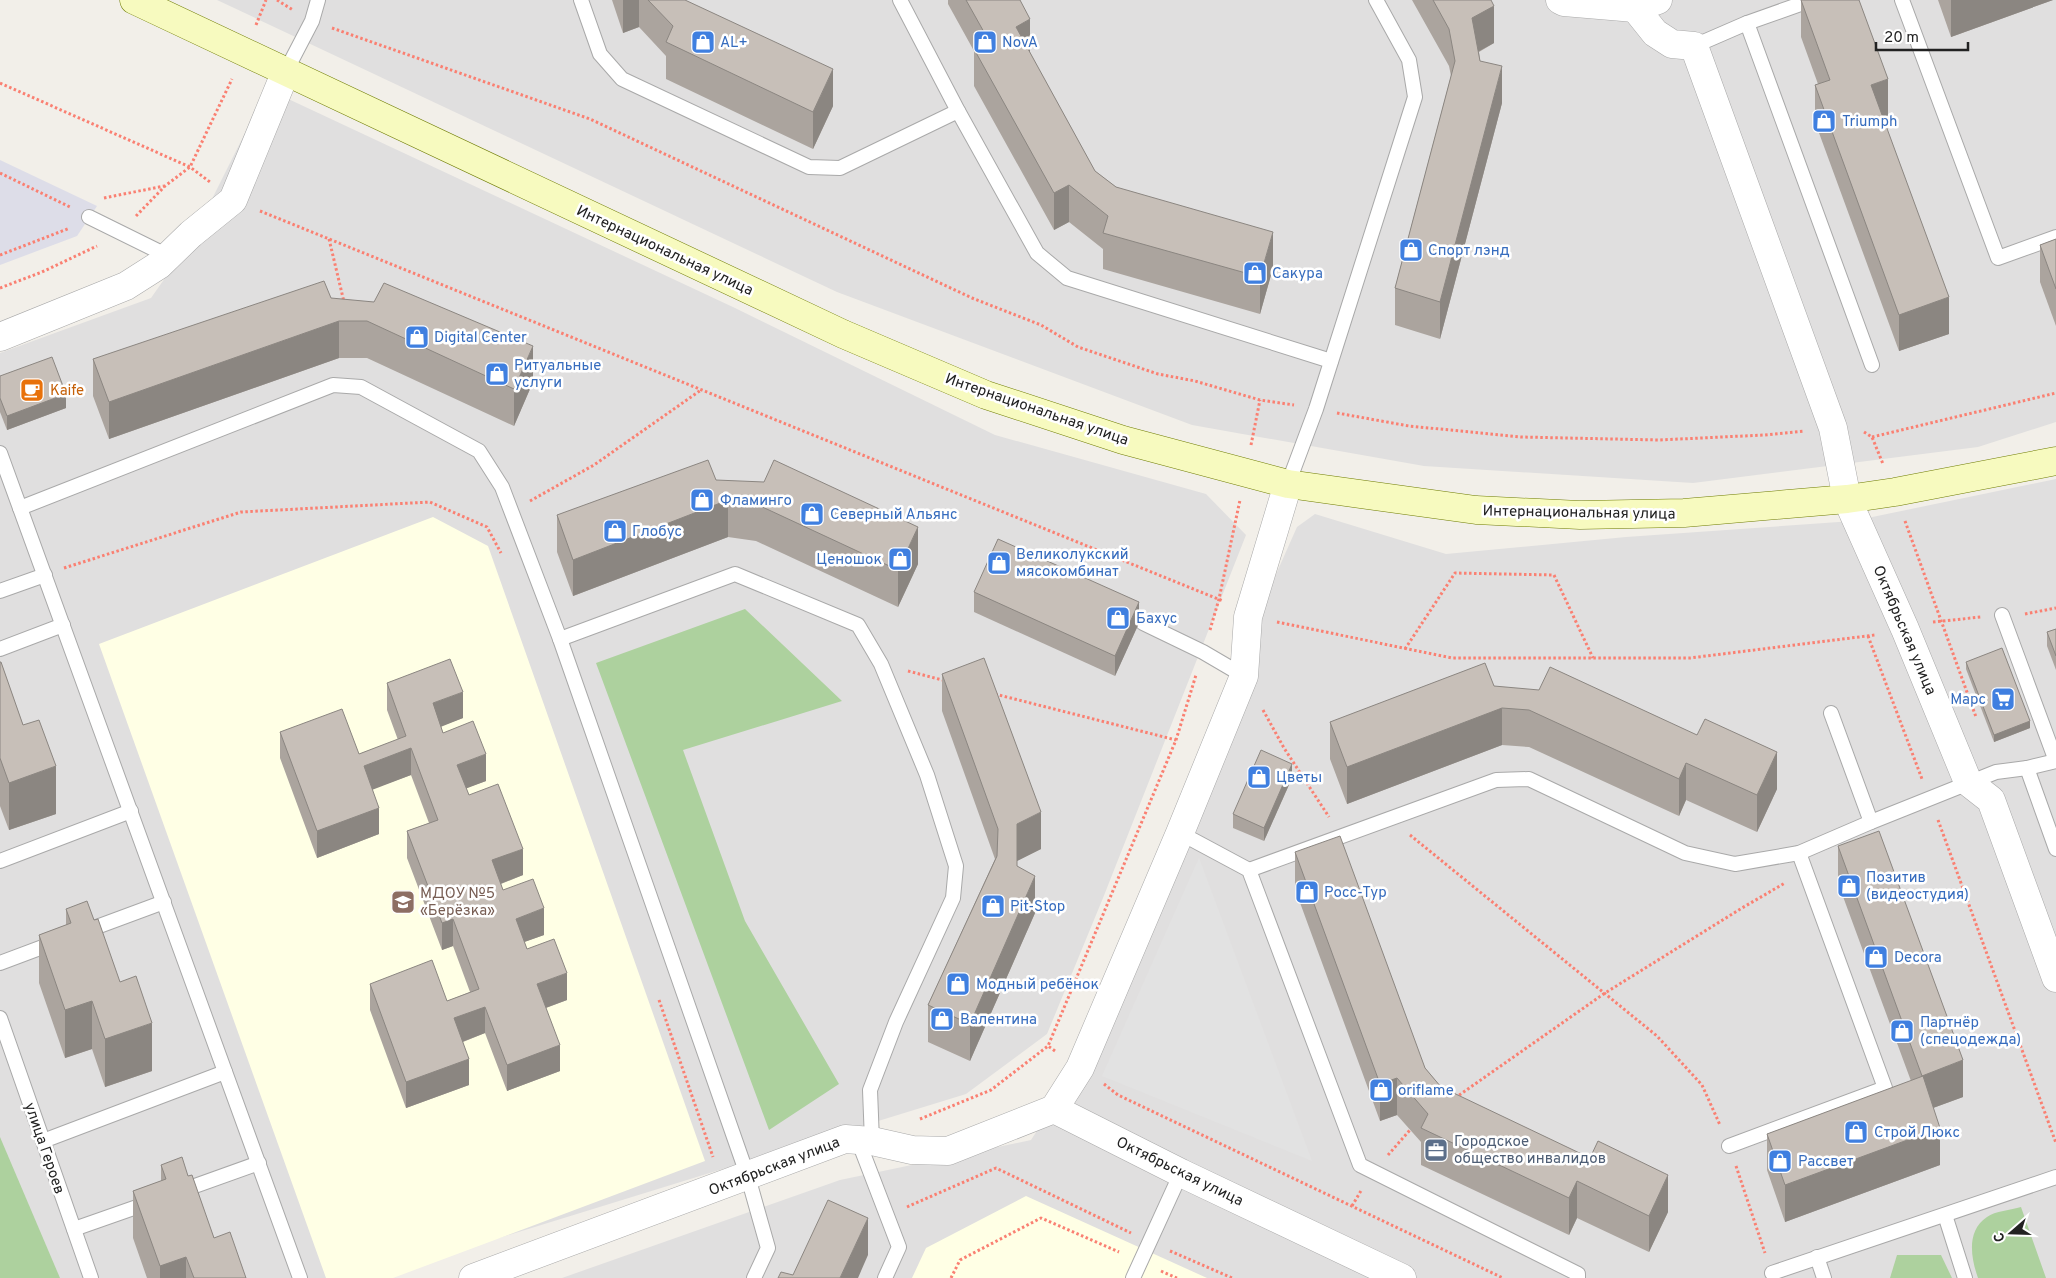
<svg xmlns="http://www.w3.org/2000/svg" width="2056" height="1278" viewBox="0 0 2056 1278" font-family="Overpass,sans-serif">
	<rect width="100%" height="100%" fill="#f2efe9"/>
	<g fill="#e0dfdf">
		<polygon points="217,0 2056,0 2056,422 1978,447 1693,483 1424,466 1192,425 837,292"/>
		<polygon points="267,89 735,308 995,435 1206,494 1246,535 1103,898 1047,1034 966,1094 369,1278 0,1278 0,353 151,298 191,241"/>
		<polygon points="2056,479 2056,1278 562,1278 840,1180 1031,1140 1113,1013 1236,664 1297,527 1315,514 1446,554 1626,537 1853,521"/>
	</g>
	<g fill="#ffffe5">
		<polygon points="433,517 488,546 705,1161 393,1278 326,1278 99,644"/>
		<polygon points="1026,1196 1207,1278 912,1278 926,1248"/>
	</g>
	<g fill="#add19e">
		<polygon points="745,609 842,701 683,750 745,921 839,1084 769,1130 596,663"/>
		<polygon points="0,1137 60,1278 0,1278"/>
		<path d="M2021 1207 2046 1278H1978C1971 1258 1966 1231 1987 1217 1995 1211 2011 1210 2021 1207Z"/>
		<polygon points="1897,1255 1941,1255 1952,1278 1890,1278"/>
	</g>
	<polygon fill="#e2e2e2" points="1199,858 1312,1161 1102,1076"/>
	<polygon fill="#dddde8" points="0,160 97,206 77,236 0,265"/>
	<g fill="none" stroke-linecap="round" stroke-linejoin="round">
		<g stroke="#a9a9a9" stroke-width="16">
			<g id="service">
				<polyline points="581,0 600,54 622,79 809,167 840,168 958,111"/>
				<polyline points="900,0 958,111 1037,253 1067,278 1331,361"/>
				<polyline points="1902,0 1998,258 2056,237"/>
				<polyline points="1747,23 1872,365"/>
				<polyline points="1694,46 1747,23 1812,0"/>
				<polyline points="286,71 312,21 318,0"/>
				<polyline points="89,217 168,256"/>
				<polyline points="0,453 300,1278"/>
				<polyline points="1288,484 1316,409 1415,97 1409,60 1376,0"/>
				<polyline points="20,508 333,385 361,387 479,451 502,487 560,639 748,1177 768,1248 754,1278"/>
				<polyline points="0,591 45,575"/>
				<polyline points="2002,615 2056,761"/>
				<polyline points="1143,623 1203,652 1244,676"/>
				<polyline points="560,639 735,574 858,625 881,664 927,775 956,866 953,898 896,1022 870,1090 872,1141"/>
				<polyline points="0,649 63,625"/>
				<polyline points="1831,713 1871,822"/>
				<polyline points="2027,768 2056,849"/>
				<polyline points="1180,833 1249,870 1360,1165 1578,1274 1578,1278"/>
				<polyline points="0,861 131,811"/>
				<polyline points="1249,870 1496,780 1529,779 1685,853 1735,864 1799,853 1871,822 1996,772 2027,768 2056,761"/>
				<polyline points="83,932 164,902"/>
				<polyline points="0,963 56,942"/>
				<polyline points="0,1018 91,1278"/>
				<polyline points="858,1140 899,1247 885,1278"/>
				<polyline points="43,1141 225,1072"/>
				<polyline points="1729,1146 1885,1088 1799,853"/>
				<polyline points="178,1192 259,1163"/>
				<polyline points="1945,1215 1965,1278"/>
				<polyline points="74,1229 151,1202"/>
				<polyline points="1817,1257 1824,1278"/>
				<polyline points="1772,1273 2056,1177"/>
				<polyline points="1133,1278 1181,1173"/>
			</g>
		</g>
		<g stroke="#a9a9a9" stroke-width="29">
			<g id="minor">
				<polyline points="1560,0 1564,2 1635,8 1658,0"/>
				<polyline points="1635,8 1655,33 1672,44 1694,46 1833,428 1847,499 1905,629 1968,782 1991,800 2056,978"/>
				<polyline points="0,337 126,286 159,265 191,234 233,200 286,71"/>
				<polyline points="1054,1109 1080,1068 1180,833 1244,676 1248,617 1288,484"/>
				<polyline points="473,1278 845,1139 872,1141 912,1150 948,1151 1054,1109 1181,1173 1402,1278"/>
			</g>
		</g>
		<g stroke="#707d05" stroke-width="29">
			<polyline id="secondary" points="134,0 843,334 986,395 1123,440 1288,484 1476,510 1580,515 1684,513 1847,499 1895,492 2056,461"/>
		</g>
		<g stroke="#fa8072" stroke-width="3" stroke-dasharray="2.5 2.5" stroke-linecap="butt">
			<polyline points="277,0 293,10"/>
			<polyline points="256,25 266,0"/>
			<polyline points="332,28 590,119 972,298 1041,325 1078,347 1158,374 1195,381 1260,400 1294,405"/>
			<polyline points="0,83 190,167 210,182"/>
			<polyline points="0,173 70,207"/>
			<polyline points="104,198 164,186"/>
			<polyline points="260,211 1223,601"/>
			<polyline points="136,216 165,186 190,167 232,79"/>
			<polyline points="329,239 344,302"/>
			<polyline points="0,255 70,228"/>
			<polyline points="0,288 42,272 97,246"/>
			<polyline points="1337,413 1409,426 1521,437 1659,440 1764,435 1804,431"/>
			<polyline points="1864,432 1872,437 1883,464"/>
			<polyline points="1872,437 2056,393"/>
			<polyline points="1251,445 1260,400"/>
			<polyline points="530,501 594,465 701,390"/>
			<polyline points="1905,521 1976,717"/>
			<polyline points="64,568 241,512 430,502 487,527 501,553"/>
			<polyline points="2025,614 2056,608"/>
			<polyline points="1277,622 1452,658 1690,658 1875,635"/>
			<polyline points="1933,622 1981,617"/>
			<polyline points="1210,630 1219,599 1240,500"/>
			<polyline points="1868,636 1922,779"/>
			<polyline points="1405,649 1455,573 1554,575 1593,658"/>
			<polyline points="908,671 946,681"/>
			<polyline points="995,694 1176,740"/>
			<polyline points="1263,710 1284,748 1329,817"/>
			<polyline points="1938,820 2056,1143"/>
			<polyline points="1410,835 1657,1036 1702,1085 1720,1125"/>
			<polyline points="659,1000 713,1157"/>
			<polyline points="1055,1051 1048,1046 1176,740 1196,675"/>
			<polyline points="1104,1084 1118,1095 1503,1278"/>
			<polyline points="1455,1098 1605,993 1742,908 1785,883"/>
			<polyline points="920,1119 991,1090 1048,1046"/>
			<polyline points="1388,1155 1410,1130"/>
			<polyline points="1736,1166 1765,1253"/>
			<polyline points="1352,1206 1362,1189"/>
			<polyline points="907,1207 996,1168 1131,1233"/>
			<polyline points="1170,1251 1232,1278"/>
			<polyline points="1161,1271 1177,1278"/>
			<polyline points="951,1278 960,1260 1041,1218 1119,1252"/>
		</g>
		<use href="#service" stroke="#fff" stroke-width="14"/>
		<use href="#minor" stroke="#fff" stroke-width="28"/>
		<use href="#secondary" stroke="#f7fabf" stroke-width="28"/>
	</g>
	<g fill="#aba49e">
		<polygon points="612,0 685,0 833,106 813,149 666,79 666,56 639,27 623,33"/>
		<polygon points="948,0 1020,0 1030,53 1095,171 1116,187 1273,268 1260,314 1103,269 1103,249 1069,222 1054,230 974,86 974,51 948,4"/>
		<polygon points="1412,0 1491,0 1494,43 1479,52 1480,61 1502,103 1440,339 1395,325 1395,288 1451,76 1449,66"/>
		<polygon points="1801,0 1888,116 1883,117 1949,334 1899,351 1815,122 1815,85 1818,84 1801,37"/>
		<polygon points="1938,0 2053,0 1951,37"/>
		<polygon points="2056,239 2056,326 2040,282 2040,245"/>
		<polygon points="331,298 533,382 514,426 367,358 339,358 109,439 93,396 93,359"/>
		<polygon points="0,376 66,408 7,430 0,412"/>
		<polygon points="716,480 918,564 898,607 756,541 728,537 573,596 557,552 557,515"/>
		<polygon points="974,592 1139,623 1115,676 974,612"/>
		<polygon points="2056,629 2056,670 2047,646 2047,632"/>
		<polygon points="0,662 56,814 9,830 0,806"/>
		<polygon points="1966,662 2030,728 1994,742 1966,669"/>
		<polygon points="942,674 1041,849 1017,861 1017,866 1035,913 970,1061 928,1042 928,1005 995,859 942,711"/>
		<polygon points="387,683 463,718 441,726 443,733 486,781 466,788 469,795 523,875 501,884 503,890 544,935 524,942 527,949 567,1000 546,1008 560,1071 507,1091 485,1033 463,1042 469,1085 406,1108 370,1010 370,984 447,1001 470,992 453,946 442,950 407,858 407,831 429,823 411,775 372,789 379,834 317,858 280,758 280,732 359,754 398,740 387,710"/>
		<polygon points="1494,686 1777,789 1757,832 1686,800 1679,816 1529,747 1502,745 1347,804 1330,759 1330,722"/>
		<polygon points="1292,778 1264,841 1233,828 1233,814"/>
		<polygon points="1838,846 1963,1097 1933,1108 1940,1165 1785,1222 1767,1170 1767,1134 1911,1081 1838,883"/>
		<polygon points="1295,852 1425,1068 1441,1087 1668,1212 1649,1252 1577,1218 1569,1235 1421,1165 1421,1142 1397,1115 1380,1121 1295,889"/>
		<polygon points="66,909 152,1071 105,1087 92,1049 65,1058 39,983 39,935 66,925"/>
		<polygon points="161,1165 188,1176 214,1238 246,1278 147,1278 133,1238 133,1191 161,1181"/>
	</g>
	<g fill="#8b8681">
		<polygon points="623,0 639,0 639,27 623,33"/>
		<polygon points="1951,0 2053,0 1951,37"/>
		<polygon points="1494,6 1494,43 1472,55 1472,18"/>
		<polygon points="1030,19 1030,56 1016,27"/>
		<polygon points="1502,66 1502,103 1440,339 1440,302"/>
		<polygon points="833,69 833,106 813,149 813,112"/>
		<polygon points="1888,79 1888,116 1871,122 1871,85"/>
		<polygon points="1069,185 1069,222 1054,230 1054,193"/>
		<polygon points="1273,232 1273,268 1260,314 1260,277"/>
		<polygon points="1949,297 1949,334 1899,351 1899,315"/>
		<polygon points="339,321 339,358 109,439 109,402"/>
		<polygon points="533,346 533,382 514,426 514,389"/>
		<polygon points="66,394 66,408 7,430 7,416"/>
		<polygon points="728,500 728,537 573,596 573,560"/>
		<polygon points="918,527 918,564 898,607 898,570"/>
		<polygon points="1139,602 1139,623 1115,676 1115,656"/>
		<polygon points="463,692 463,718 433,730 433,703"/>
		<polygon points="1502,708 1502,745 1347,804 1347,767"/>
		<polygon points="2030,721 2030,728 1994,742 1994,735"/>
		<polygon points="411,748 411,775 364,793 364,766"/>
		<polygon points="1777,752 1777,789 1757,832 1757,795"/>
		<polygon points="486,754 486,781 457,792 457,765"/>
		<polygon points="1686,763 1686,800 1679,816 1679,779"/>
		<polygon points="1292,764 1292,778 1264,841 1264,828"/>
		<polygon points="56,766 56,814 9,830 9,783"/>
		<polygon points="379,808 379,834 317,858 317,831"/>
		<polygon points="1041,812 1041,849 1017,861 1017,903 1017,824"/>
		<polygon points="523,849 523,875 492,887 492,860"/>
		<polygon points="1035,876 1035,913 970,1061 970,1024"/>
		<polygon points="544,908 544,935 516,945 516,919"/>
		<polygon points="453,919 453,946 442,950 442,923"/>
		<polygon points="567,973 567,1000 537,1011 537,984"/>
		<polygon points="92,1001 92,1049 65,1058 65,1010"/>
		<polygon points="485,1007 485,1033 454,1045 454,1018"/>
		<polygon points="152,1023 152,1071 105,1087 105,1039"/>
		<polygon points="560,1045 560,1071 507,1091 507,1065"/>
		<polygon points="469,1059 469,1085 406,1108 406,1082"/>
		<polygon points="1963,1060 1963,1097 1922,1112 1922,1076"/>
		<polygon points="1397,1078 1397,1115 1380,1121 1380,1084"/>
		<polygon points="1940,1128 1940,1165 1785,1222 1785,1185"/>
		<polygon points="1668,1175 1668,1212 1649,1252 1649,1216"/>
		<polygon points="1577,1181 1577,1218 1569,1235 1569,1198"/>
		<polygon points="868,1218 868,1255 858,1278 840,1278"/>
		<polygon points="186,1257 186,1278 160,1278 160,1266"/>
	</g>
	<g fill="#c7bfb8" stroke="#8b8681">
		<polygon points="648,0 685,0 833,69 813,112 666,42 673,26"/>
		<polygon points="966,0 1020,0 1030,19 1016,27 1095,171 1116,187 1273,232 1260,277 1103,233 1108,216 1069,185 1054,193 974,49 989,41"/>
		<polygon points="1433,0 1491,0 1494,6 1472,18 1480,61 1502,66 1440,302 1395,288 1455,61 1449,29"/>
		<polygon points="1801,0 1859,0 1888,79 1871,85 1949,297 1899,315 1815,85 1830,80"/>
		<polygon points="2056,239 2056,289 2040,245"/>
		<polygon points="324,281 331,298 374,302 384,283 533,346 514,389 367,321 339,321 109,402 93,359"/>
		<polygon points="52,357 66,394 7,416 0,398 0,376"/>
		<polygon points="708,460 716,480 764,482 774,460 918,527 898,570 756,504 728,500 573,560 557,515"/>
		<polygon points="998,539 1139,602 1115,656 974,592"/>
		<polygon points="2056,629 2056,656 2047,632"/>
		<polygon points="2002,648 2030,721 1994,735 1966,662"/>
		<polygon points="984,658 1041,812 1017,824 1017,866 1035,876 970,1024 928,1005 997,856 998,829 942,674"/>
		<polygon points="450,659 463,692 433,703 443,733 473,721 486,754 457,765 469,795 498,784 523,849 492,860 503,890 533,879 544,908 516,919 527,949 554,939 567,973 537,984 560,1045 507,1065 485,1007 454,1018 469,1059 406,1082 370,984 432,960 447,1001 479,989 453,919 442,923 407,831 438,820 411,748 364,766 379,808 317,831 280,732 342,709 359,754 406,736 387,683"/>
		<polygon points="0,662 1,662 23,725 39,720 56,766 9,783 0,758"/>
		<polygon points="1485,663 1494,686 1539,690 1550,667 1697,735 1705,719 1777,752 1757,795 1686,763 1679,779 1529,710 1502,708 1347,767 1330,722"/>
		<polygon points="1261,750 1292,764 1264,828 1233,814"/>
		<polygon points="1879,831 1963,1060 1922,1076 1838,846"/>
		<polygon points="1340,836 1425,1068 1441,1087 1590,1158 1598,1141 1668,1175 1649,1216 1577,1181 1569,1198 1421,1128 1428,1114 1397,1078 1380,1084 1295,852"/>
		<polygon points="87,901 94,920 98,919 120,982 136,976 152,1023 105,1039 92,1001 65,1010 39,935 71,923 66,909"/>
		<polygon points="1923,1076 1940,1128 1785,1185 1767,1134"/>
		<polygon points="182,1157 188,1176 192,1175 214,1238 230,1232 246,1278 194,1278 186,1257 160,1266 133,1191 166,1179 161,1165"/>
		<polygon points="828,1200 868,1218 840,1278 778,1278 781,1272 793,1275"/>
	</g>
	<defs>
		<g id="shop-square" transform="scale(1.25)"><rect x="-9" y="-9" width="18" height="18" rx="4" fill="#3f7fe0" stroke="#fff"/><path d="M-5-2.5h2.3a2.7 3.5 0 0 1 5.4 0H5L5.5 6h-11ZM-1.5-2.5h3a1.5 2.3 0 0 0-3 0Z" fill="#fff"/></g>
		<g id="cafe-square" transform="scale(1.25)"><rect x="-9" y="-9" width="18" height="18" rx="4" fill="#e8710a" stroke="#fff"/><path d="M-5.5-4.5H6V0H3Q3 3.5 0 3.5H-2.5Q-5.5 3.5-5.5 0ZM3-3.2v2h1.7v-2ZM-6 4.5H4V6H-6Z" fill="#fff"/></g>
		<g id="supermarket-square" transform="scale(1.25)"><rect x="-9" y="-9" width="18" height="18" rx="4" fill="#3f7fe0" stroke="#fff"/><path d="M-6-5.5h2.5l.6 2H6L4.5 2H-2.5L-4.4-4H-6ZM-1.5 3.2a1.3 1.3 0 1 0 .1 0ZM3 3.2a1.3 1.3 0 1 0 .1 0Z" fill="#fff"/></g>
		<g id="school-square" transform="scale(1.25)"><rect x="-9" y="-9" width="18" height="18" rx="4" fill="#8d6e63" stroke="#fff"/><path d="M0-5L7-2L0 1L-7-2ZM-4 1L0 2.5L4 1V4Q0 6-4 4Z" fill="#fff"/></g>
		<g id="office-square" transform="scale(1.25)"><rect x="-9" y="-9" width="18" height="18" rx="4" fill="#5c6f8a" stroke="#fff"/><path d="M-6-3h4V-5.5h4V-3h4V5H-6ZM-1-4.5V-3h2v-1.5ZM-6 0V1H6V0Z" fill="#fff"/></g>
	</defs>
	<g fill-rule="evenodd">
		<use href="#shop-square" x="703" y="42"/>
		<use href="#shop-square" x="985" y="42"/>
		<use href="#shop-square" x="1824" y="121"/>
		<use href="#shop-square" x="1411" y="250"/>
		<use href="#shop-square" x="1255" y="273"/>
		<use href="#shop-square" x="417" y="337"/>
		<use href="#shop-square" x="497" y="374"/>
		<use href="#cafe-square" x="32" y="390"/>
		<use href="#shop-square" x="702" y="500"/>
		<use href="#shop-square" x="812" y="514"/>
		<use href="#shop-square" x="615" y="531"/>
		<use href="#shop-square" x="900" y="559"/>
		<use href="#shop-square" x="999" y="563"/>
		<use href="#shop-square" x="1118" y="618"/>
		<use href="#supermarket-square" x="2003" y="699"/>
		<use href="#shop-square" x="1259" y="777"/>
		<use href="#shop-square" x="1849" y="886"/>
		<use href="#shop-square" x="1307" y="892"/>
		<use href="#school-square" x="403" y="902"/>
		<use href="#shop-square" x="993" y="906"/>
		<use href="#shop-square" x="1876" y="957"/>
		<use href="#shop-square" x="958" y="984"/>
		<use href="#shop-square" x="942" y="1019"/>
		<use href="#shop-square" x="1902" y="1031"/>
		<use href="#shop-square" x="1381" y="1090"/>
		<use href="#shop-square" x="1856" y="1132"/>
		<use href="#office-square" x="1436" y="1150"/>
		<use href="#shop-square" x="1780" y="1161"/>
	</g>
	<g text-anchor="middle" stroke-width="5" stroke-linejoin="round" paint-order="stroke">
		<g font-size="15" fill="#366cbe" stroke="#fff" text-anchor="start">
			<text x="720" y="47">AL+</text>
			<text x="1002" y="47">NovA</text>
			<text x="1842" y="126">Triumph</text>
			<text x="1428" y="255">Спорт лэнд</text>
			<text x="1272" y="278">Сакура</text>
			<text x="434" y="342">Digital Center</text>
			<text x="514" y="370">Ритуальные<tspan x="514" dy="17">услуги</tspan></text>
			<text x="720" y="505">Фламинго</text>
			<text x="830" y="519">Северный Альянс</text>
			<text x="632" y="536">Глобус</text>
			<text x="1016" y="559">Великолукский<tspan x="1016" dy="17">мясокомбинат</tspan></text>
			<text x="882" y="564" text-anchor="end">Ценошок</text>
			<text x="1136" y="623">Бахус</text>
			<text x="1986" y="704" text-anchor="end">Марс</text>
			<text x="1276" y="782">Цветы</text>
			<text x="1866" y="882">Позитив<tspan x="1866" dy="17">(видеостудия)</tspan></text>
			<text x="1324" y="897">Росс-Тур</text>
			<text x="1010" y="911">Pit-Stop</text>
			<text x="1894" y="962">Decora</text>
			<text x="976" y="989">Модный ребёнок</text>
			<text x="960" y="1024">Валентина</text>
			<text x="1920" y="1027">Партнёр<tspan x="1920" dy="17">(спецодежда)</tspan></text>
			<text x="1398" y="1095">oriflame</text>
			<text x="1874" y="1137">Строй Люкс</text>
			<text x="1798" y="1166">Рассвет</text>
		</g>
		<g font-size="15" fill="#222" stroke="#fff">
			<text transform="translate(665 250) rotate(25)" y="5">Интернациональная улица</text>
			<text transform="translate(1037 409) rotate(19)" y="5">Интернациональная улица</text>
			<text transform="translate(1579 512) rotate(1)" y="5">Интернациональная улица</text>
			<text transform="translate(1905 630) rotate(67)" y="5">Октябрьская улица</text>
			<text transform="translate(45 1148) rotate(71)" y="5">улица Героев</text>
			<text transform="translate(774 1166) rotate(-21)" y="5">Октябрьская улица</text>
			<text transform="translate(1180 1171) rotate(26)" y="5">Октябрьская улица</text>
		</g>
		<g font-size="15" fill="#c56008" stroke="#fff" text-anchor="start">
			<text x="50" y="395">Kaife</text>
		</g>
		<g font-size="15" fill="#785e54" stroke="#fff" text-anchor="start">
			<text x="420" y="898">МДОУ №5<tspan x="420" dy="17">«Берёзка»</tspan></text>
		</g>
		<g font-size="15" fill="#4e5e75" stroke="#fff" text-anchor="start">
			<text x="1454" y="1146">Городское<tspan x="1454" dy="17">общество инвалидов</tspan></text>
		</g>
	</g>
	<g transform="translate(2011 1233) rotate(250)" stroke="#ffffff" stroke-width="4" paint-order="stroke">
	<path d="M0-4L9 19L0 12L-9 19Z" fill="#222222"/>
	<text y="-8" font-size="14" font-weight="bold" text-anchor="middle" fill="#222222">С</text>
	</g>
	<path d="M1876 42v8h92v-8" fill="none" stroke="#222222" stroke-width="2.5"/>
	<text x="1884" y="42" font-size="15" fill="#222222" stroke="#ffffff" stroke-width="4" paint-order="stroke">20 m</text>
</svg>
